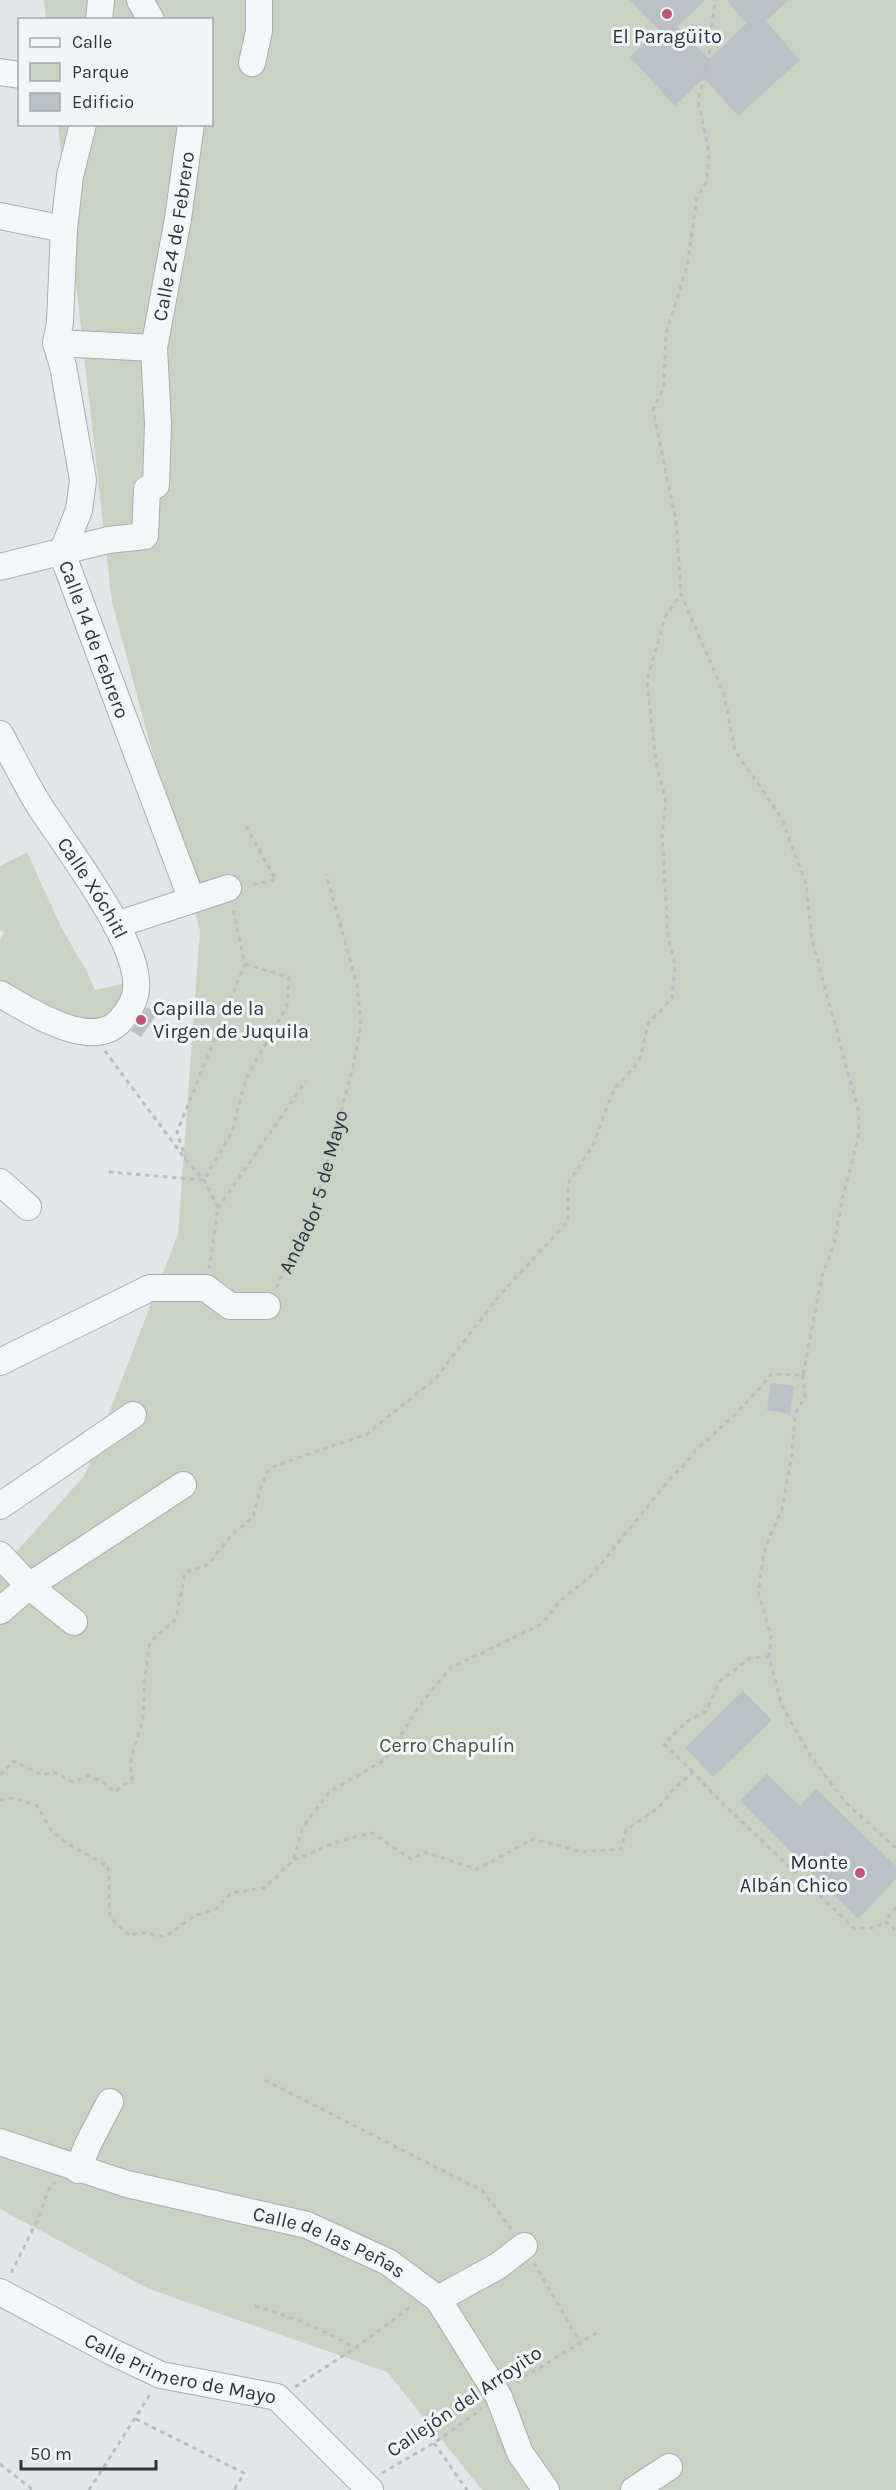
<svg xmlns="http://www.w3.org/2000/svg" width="896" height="2490" viewBox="0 0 896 2490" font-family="Karla,sans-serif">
	<rect width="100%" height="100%" fill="#e2e6e9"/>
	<g fill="#cad2c4">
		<polygon points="44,0 896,0 896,2490 482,2490 387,2372 149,2289 0,2209 0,1570 85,1475 178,1234 200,930 112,602 58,125 212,124 212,20 46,19"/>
		<polygon points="27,852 61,927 87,972 95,990 136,981 131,1009 92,1033 0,994 0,941 4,933 0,930 0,866"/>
	</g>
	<g fill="#bac0c5">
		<polygon points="630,0 705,0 677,27 709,59 746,24 727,0 789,0 766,21 800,60 738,116 704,78 675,106 630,57 659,30"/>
		<polygon points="147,1007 157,1014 141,1037 131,1031"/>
		<polygon points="771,1383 794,1386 790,1414 767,1410"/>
		<polygon points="743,1691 772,1720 713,1777 685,1748"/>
		<polygon points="767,1774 800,1806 816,1789 896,1866 896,1879 858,1919 740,1801"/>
	</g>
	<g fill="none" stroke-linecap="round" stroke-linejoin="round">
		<g stroke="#a8aeb3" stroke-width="28">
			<g id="minor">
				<polyline points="140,0 151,20"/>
				<polyline points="99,20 101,0"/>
				<polyline points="252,63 259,31 259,0"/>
				<polyline points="0,72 20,75"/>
				<path id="s2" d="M83 124 70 176 64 229 60 322 56 343 63 366 83 480 79 510 62 553 191 898"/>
				<polyline points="0,216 64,229"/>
				<polyline points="56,343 154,348"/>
				<path id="s3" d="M0 567 108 540 145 536 147 489 156 485 158 424 154 348 178 219 191 124"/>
				<path id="s4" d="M0 734C12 756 24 780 37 802 65 846 132 931 136 980 138 996 130 1010 120 1021 91 1052 28 1010 0 994"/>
				<polyline points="116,925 228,888"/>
				<polyline points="0,1182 28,1207"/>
				<polyline points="0,1362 150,1288 206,1288 230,1306 267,1306"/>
				<polyline points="0,1506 133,1415"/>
				<polyline points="0,1555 29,1586 74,1622"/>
				<polyline points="0,1611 29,1586 183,1485"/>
				<path id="s5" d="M0 2142 127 2184 307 2225 388 2262 438 2299 499 2397 520 2453 546 2490"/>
				<polyline points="78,2170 88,2144 110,2102"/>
				<path id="s6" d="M0 2292 110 2351 161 2375 277 2397 370 2490"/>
				<polyline points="438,2299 498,2266 524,2246"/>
				<polyline points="634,2490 669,2467"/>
			</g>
		</g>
		<g stroke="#b9bcc0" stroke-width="3" stroke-dasharray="4.5 4.5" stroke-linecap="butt">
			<polyline points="246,826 276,880 248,885"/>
			<polyline points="105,1051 186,1160 204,1180 218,1208 209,1268"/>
			<polyline points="186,1160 177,1132 245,964 233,909"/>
			<polyline points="109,1172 204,1180 232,1132 246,1078 287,1006 289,977 245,964"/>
			<polyline points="218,1208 306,1081"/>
			<path id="s1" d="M276 1288 313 1214 353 1067 361 1024 357 984 326 874"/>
			<polyline points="803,1375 805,1397 795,1414 792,1453 782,1509 765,1548 758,1592 771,1636 769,1657 782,1706 810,1755 845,1802 896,1848"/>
			<polyline points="693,1772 664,1744 685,1723 706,1711 719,1682 750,1658 769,1657"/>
			<polyline points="0,1775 13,1761 42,1775 54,1772 73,1782 88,1776 102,1781 114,1792 132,1779 131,1758 143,1718 145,1678 150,1642 176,1619 185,1572 208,1565 231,1535 253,1518 260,1489 269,1468 367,1434 436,1378 499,1296 568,1221 568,1184 592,1147 614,1089 639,1062 648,1024 672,998 675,966 668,936 662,835 666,802 656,763 647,680 665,617 681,594"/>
			<path d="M0 1800 14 1798 37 1806 51 1830 66 1843 108 1866 110 1917 130 1936 140 1932 165 1937 194 1916 216 1909 231 1893 264 1888 293 1861 303 1827 330 1791 385 1760 420 1705 450 1668 542 1624 558 1603 591 1576 674 1474C688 1464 689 1456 699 1447 725 1424 750 1402 771 1374L803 1375 822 1276 834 1243 843 1196 858 1139 859 1113 812 940 806 884 781 817 735 751 724 694 681 594 676 521 653 410 664 387 666 334 687 267 697 197 707 181 709 152 698 101 709 59 715 0"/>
			<polyline points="294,1860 339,1841 372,1833 411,1859 425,1852 477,1869 533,1839 582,1852 621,1849 626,1830 658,1808 672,1791 693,1772 717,1798 855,1929 877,1927 885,1921"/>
			<polyline points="896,1907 885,1921 896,1931"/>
			<polyline points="265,2080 483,2191 512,2230"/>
			<polyline points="534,2263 580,2342"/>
			<polyline points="11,2273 36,2223 49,2189 55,2182"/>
			<path d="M255 2306C291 2316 322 2329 355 2348"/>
			<polyline points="516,2382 598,2332"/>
			<polyline points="295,2387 355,2348 413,2305"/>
			<polyline points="136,2419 244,2473 234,2490"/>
			<polyline points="434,2443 467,2490"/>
			<polyline points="0,2464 33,2490"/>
			<polyline points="382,2473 434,2443 482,2409"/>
			<polyline points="89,2490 151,2393"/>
		</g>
		<use href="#minor" stroke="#f5f6f8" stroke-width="26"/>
	</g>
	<g fill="#c05676" stroke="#f2f5f7" stroke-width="2">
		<circle cx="667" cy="14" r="6"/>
		<circle cx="141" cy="1020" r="6"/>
		<circle cx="860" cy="1873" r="6"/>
	</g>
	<g text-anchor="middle" stroke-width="6" stroke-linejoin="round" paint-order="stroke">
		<g font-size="20" fill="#2c363f" stroke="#f2f5f7">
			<text x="667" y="43">El Paragüito</text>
			<text x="153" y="1015" text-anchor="start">Capilla de la<tspan x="153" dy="23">Virgen de Juquila</tspan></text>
			<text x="848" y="1869" text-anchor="end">Monte<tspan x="848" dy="23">Albán Chico</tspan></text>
		</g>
		<g font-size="20" fill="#2c363f" stroke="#f2f5f7">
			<text dy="7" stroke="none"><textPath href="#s3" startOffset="456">Calle 24 de Febrero</textPath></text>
			<text dy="7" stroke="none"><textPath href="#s2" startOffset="530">Calle 14 de Febrero</textPath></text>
			<text dy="7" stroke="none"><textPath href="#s4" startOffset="180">Calle Xóchitl</textPath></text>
			<text dy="7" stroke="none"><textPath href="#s1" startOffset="104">Andador 5 de Mayo</textPath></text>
			<text dy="7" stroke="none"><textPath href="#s5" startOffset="345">Calle de las Peñas</textPath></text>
			<text dy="7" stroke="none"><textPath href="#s6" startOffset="198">Calle Primero de Mayo</textPath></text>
			<text transform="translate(464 2401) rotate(-34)" y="7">Callejón del Arroyito</text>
		</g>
		<g font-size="20" fill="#45593b" stroke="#f2f5f7">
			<text x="447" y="1752">Cerro Chapulín</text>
		</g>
	</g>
	<rect x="18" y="18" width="195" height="108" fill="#f2f5f7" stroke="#a3a9ad" stroke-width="1.5"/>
	<rect x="30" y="38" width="30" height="9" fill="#f5f6f8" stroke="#a3a9ad" stroke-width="1.5"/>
	<text x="72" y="48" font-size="18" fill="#2c363f">Calle</text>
	<rect x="30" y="63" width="30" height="18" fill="#cad2c4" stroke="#a3a9ad" stroke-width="1.5"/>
	<text x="72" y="78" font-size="18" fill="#2c363f">Parque</text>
	<rect x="30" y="93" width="30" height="18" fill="#bac0c5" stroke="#a3a9ad" stroke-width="1.5"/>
	<text x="72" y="108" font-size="18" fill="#2c363f">Edificio</text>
	<path d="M21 2460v9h135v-9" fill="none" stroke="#2c363f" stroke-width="3"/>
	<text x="30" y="2460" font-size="18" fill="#2c363f" stroke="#f2f5f7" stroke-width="4.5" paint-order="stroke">50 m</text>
</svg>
